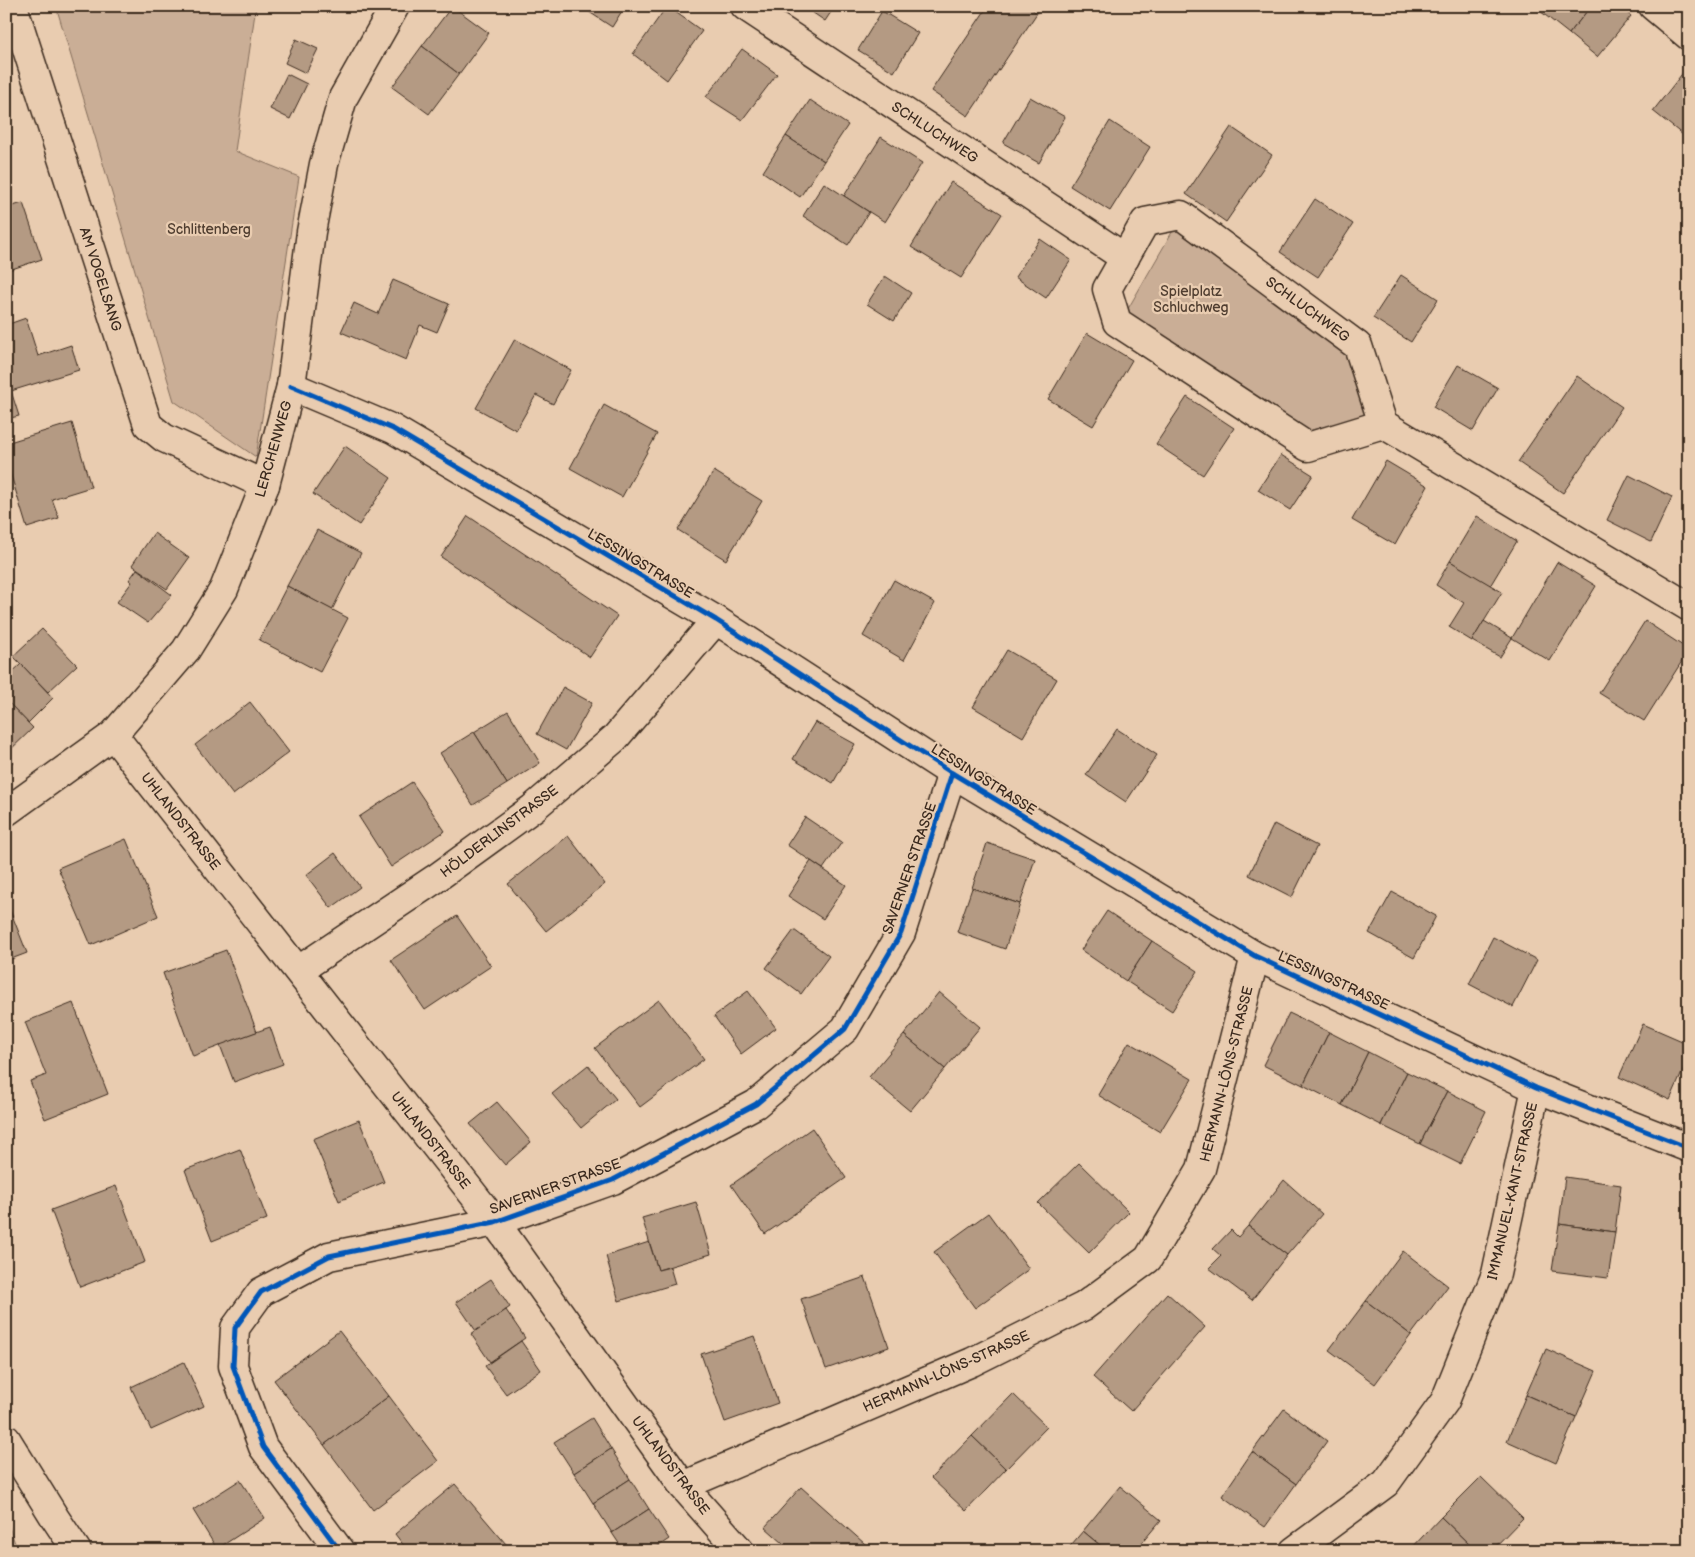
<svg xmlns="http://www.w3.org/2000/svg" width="1695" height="1557" viewBox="0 0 1695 1557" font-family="'Balsamiq Sans',sans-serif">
	<rect width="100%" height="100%" fill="#e9ccb0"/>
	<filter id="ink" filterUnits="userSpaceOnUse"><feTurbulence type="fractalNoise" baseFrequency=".02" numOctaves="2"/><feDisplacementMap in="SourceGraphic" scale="10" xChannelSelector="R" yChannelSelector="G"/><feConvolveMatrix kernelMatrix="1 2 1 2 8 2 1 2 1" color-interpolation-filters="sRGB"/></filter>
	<g filter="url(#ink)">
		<g fill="#caae96" stroke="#826c5a">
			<polygon points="56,6 256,6 235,151 299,177 256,457 174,401"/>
			<polygon points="1175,227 1345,351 1368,415 1304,432 1125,314"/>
			<polygon points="6,1519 18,1551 6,1551"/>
		</g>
		<g fill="#b49a83" stroke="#3b2a1e">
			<polygon points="452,6 489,33 459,74 422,46"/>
			<polygon points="580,6 625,6 612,27"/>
			<polygon points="667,6 702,31 667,80 633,54"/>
			<polygon points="803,6 835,6 825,21"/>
			<polygon points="988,6 1027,6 1037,13 968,116 931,91"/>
			<polygon points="1544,6 1591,6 1569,34 1540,11"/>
			<polygon points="1591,6 1619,6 1631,16 1597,57 1569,34"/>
			<polygon points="882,11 918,33 894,72 858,50"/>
			<polygon points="296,39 318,49 306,73 285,63"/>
			<polygon points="422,46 459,74 429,114 392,87"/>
			<polygon points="742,49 777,74 742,120 706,97"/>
			<polygon points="1685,70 1689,73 1689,129 1683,135 1653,111"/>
			<polygon points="287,74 307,84 290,119 270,109"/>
			<polygon points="1030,97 1065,117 1039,163 1003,143"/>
			<polygon points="810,100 848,125 824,161 786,136"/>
			<polygon points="1110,121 1150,147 1110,211 1070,186"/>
			<polygon points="1231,127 1272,155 1226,222 1186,194"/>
			<polygon points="1689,129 1689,140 1683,135"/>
			<polygon points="786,136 824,161 800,197 763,172"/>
			<polygon points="881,137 922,163 885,222 844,196"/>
			<polygon points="951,182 1002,214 961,278 911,247"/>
			<polygon points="824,183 869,212 848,245 803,216"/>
			<polygon points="1315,199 1353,224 1318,277 1280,252"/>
			<polygon points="23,203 42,259 6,271 6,208"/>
			<polygon points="1040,239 1071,260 1046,298 1015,277"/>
			<polygon points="1401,275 1438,299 1411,342 1373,318"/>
			<polygon points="885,276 911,293 894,321 867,304"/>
			<polygon points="393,280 449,304 437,332 420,325 406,360 341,332 354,303 378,314"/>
			<polygon points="26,318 38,356 71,345 79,370 11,391 19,416 6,419 6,325"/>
			<polygon points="1087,333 1132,360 1093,426 1048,399"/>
			<polygon points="515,339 571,370 553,404 536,395 516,430 476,408"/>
			<polygon points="1458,365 1498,388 1473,431 1433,407"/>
			<polygon points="1577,376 1622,407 1563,493 1518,462"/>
			<polygon points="1187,397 1234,428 1203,475 1156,444"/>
			<polygon points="604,405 657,434 622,497 570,468"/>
			<polygon points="72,423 91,487 52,499 59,518 27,528 6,459 6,443"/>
			<polygon points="345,446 391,478 359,525 313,494"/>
			<polygon points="1281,455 1313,475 1290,510 1258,490"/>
			<polygon points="1386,461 1428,486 1395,545 1352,520"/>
			<polygon points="714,471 762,501 726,560 678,530"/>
			<polygon points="1629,475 1672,497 1651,542 1607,520"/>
			<polygon points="468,516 617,616 590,657 441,557"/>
			<polygon points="1477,516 1517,541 1490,586 1450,561"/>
			<polygon points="317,530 361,553 332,610 287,586"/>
			<polygon points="154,533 189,558 167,589 132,565"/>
			<polygon points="1450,561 1502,592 1472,641 1449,627 1464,603 1436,585"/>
			<polygon points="1557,562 1596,586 1550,661 1512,638"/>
			<polygon points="137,569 172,595 148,623 117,602 132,582 129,580"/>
			<polygon points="894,580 935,603 904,660 863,636"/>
			<polygon points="287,586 348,618 320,672 259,640"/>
			<polygon points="1484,621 1512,638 1500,657 1472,641"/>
			<polygon points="1645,621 1689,650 1644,721 1599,693"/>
			<polygon points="42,629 77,665 48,692 13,656"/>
			<polygon points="1007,650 1057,679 1023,737 973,707"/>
			<polygon points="21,664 53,698 28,723 6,700 6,678"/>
			<polygon points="563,687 592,703 566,750 537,734"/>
			<polygon points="6,700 33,728 6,754"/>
			<polygon points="250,702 289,752 233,795 195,745"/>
			<polygon points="508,711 540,763 507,784 474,732"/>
			<polygon points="815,722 855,744 833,783 793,759"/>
			<polygon points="1117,729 1157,755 1126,802 1086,775"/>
			<polygon points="474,732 507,784 473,805 440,753"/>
			<polygon points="6,755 13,762 6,768"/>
			<polygon points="412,782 445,831 391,867 359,817"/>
			<polygon points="805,817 842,842 823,869 787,845"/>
			<polygon points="1274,824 1317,846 1292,897 1249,875"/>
			<polygon points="568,836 605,884 546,931 508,884"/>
			<polygon points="126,839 158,916 91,945 58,868"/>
			<polygon points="987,843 1035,859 1020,904 972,888"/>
			<polygon points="335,853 360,887 331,908 306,875"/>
			<polygon points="811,861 846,885 823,919 788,896"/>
			<polygon points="972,888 1020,904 1005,949 957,932"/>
			<polygon points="1392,892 1436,916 1414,958 1369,933"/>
			<polygon points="6,900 27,953 6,961"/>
			<polygon points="1107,911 1152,941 1126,981 1081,950"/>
			<polygon points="457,916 491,966 425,1010 391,960"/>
			<polygon points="794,930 829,956 801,994 766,968"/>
			<polygon points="1493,937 1537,960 1513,1007 1469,984"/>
			<polygon points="1152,941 1198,971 1172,1011 1126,981"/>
			<polygon points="226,950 257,1032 193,1056 163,973"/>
			<polygon points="748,991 776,1028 741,1054 714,1016"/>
			<polygon points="939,992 980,1027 945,1069 904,1035"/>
			<polygon points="659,1000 704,1059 640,1107 595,1048"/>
			<polygon points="73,1003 108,1094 45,1119 30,1081 46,1075 25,1022"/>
			<polygon points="1289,1013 1329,1032 1303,1085 1263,1065"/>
			<polygon points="1643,1024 1689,1044 1689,1057 1670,1100 1619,1077"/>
			<polygon points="270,1027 283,1064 234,1082 220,1045"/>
			<polygon points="1329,1032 1368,1052 1342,1105 1303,1085"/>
			<polygon points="904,1035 945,1069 910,1111 869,1077"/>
			<polygon points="1129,1042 1192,1079 1160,1132 1098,1095"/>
			<polygon points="1368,1052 1407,1072 1381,1125 1342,1105"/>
			<polygon points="588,1065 616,1099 581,1128 552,1094"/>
			<polygon points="1407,1072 1447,1091 1420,1144 1381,1125"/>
			<polygon points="1447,1091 1486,1111 1460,1164 1420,1144"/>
			<polygon points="497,1102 531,1142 505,1165 470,1124"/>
			<polygon points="359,1120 384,1182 339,1201 313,1139"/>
			<polygon points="812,1128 846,1178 765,1234 731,1185"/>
			<polygon points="240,1149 267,1219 212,1241 185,1170"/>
			<polygon points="1079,1163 1129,1212 1089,1253 1038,1203"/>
			<polygon points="1565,1177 1621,1185 1615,1232 1559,1224"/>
			<polygon points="1284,1180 1322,1214 1287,1255 1248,1226"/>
			<polygon points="116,1186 145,1262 80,1287 51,1210"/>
			<polygon points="696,1202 711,1254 658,1270 642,1218"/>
			<polygon points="988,1213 1029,1269 975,1308 934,1252"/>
			<polygon points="1559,1224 1615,1232 1608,1278 1552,1271"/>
			<polygon points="1248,1226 1287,1255 1252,1300 1209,1268 1221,1256 1213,1249 1231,1230 1238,1237"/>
			<polygon points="649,1242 658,1270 670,1267 675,1284 619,1301 606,1256"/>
			<polygon points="1403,1251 1448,1286 1411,1335 1366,1301"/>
			<polygon points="865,1277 889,1347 826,1369 801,1299"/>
			<polygon points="491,1279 510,1307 476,1331 456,1302"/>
			<polygon points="1167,1293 1205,1327 1131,1411 1093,1377"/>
			<polygon points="1366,1301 1411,1335 1375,1384 1329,1350"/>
			<polygon points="506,1310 525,1338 490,1362 471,1334"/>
			<polygon points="339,1331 389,1396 324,1445 274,1380"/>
			<polygon points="754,1336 778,1403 725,1422 701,1354"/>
			<polygon points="521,1341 541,1370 506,1394 485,1366"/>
			<polygon points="1546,1349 1596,1371 1576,1417 1526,1395"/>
			<polygon points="184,1362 204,1406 151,1430 131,1387"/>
			<polygon points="1013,1394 1047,1427 1006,1469 972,1436"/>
			<polygon points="1526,1395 1576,1417 1556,1463 1507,1441"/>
			<polygon points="389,1396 438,1461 373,1510 324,1445"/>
			<polygon points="1284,1409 1327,1441 1296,1484 1252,1452"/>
			<polygon points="592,1418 611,1449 574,1473 554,1442"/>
			<polygon points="972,1436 1006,1469 966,1511 931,1478"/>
			<polygon points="611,1449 630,1479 593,1503 574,1473"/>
			<polygon points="1252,1452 1296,1484 1265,1527 1222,1496"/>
			<polygon points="1481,1477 1523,1518 1491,1551 1476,1551 1441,1517"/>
			<polygon points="630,1479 649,1509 612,1533 593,1503"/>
			<polygon points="240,1480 265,1518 217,1549 193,1510"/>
			<polygon points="455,1484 506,1544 498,1551 408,1551 395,1534"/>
			<polygon points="1120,1486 1161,1520 1135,1551 1107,1551 1083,1531"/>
			<polygon points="801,1487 865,1544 859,1551 792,1551 765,1527"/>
			<polygon points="649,1509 669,1539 651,1551 624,1551 612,1533"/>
			<polygon points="1441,1517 1476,1551 1409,1551"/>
			<polygon points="1083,1531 1107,1551 1066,1551"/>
			<polygon points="506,1544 511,1551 498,1551"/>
			<polygon points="865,1544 874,1551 860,1551"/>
		</g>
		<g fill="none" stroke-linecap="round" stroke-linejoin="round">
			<g stroke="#3b2a1e" stroke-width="31">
				<g id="street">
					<polyline points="13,6 148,425 164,438 265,485"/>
					<polyline points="745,6 1125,258"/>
					<polyline points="1653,6 1689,36"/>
					<polyline points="291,386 393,429 716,620 952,773 1255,956 1536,1088 1689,1148"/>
					<polyline points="1383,424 1308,447 1117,322 1107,289 1145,222 1181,215 1358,346 1383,424 1689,607"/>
					<polyline points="113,735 495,1222 683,1486 740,1551"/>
					<polyline points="6,812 113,735 186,650 224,589 265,485 291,386 311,232 324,164 343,98 395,6"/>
					<polyline points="299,970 435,879 533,808 615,738 716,620"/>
					<polyline points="6,1439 55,1518 77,1551"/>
					<polyline points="683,1486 972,1362 1084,1306 1148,1259 1201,1169 1255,956"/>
					<polyline points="340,1551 263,1447 233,1366 235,1328 261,1292 329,1256 495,1222 613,1180 756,1104 845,1029 901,933 952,773"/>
					<polyline points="1294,1551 1386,1483 1445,1401 1496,1274 1536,1088"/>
				</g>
			</g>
			<use href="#street" stroke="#e9ccb0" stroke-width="28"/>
			<g stroke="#e9ccb0" stroke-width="8">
				<g id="cycleway">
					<polyline points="291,386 393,429 716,620 952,773 1255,956 1536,1088 1689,1148"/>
					<polyline points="340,1551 263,1447 233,1366 235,1328 261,1292 329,1256 495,1222 613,1180 756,1104 845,1029 901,933 952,773"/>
				</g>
			</g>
			<use href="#cycleway" stroke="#0057b8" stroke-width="5"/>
		</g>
	</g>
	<g text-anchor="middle" stroke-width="4.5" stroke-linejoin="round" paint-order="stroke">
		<g font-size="14" fill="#3b2a1e" stroke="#e9ccb0">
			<text transform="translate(935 132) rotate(33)" y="5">SCHLUCHWEG</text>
			<text transform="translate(101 279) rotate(72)" y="5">AM VOGELSANG</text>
			<text transform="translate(1308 309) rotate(36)" y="5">SCHLUCHWEG</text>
			<text transform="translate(273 449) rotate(-74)" y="5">LERCHENWEG</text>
			<text transform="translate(641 563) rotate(31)" y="5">LESSINGSTRASSE</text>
			<text transform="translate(984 779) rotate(32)" y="5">LESSINGSTRASSE</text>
			<text transform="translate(181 821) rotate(52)" y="5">UHLANDSTRASSE</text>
			<text transform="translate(499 831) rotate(-37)" y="5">HÖLDERLINSTRASSE</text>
			<text transform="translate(909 868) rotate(-71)" y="5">SAVERNER STRASSE</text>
			<text transform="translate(1334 980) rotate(25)" y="5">LESSINGSTRASSE</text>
			<text transform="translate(1226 1074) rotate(-76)" y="5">HERMANN-LÖNS-STRASSE</text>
			<text transform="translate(431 1140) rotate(52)" y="5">UHLANDSTRASSE</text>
			<text transform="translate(555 1186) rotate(-20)" y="5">SAVERNER STRASSE</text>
			<text transform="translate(1512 1191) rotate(-77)" y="5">IMMANUEL-KANT-STRASSE</text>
			<text transform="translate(946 1371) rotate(-24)" y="5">HERMANN-LÖNS-STRASSE</text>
			<text transform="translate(671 1465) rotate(53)" y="5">UHLANDSTRASSE</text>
		</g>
		<g font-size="14" fill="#503e30" stroke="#e9ccb0">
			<text x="209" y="234">Schlittenberg</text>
			<text x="1191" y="296">Spielplatz<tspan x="1191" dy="16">Schluchweg</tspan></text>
		</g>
	</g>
	<rect width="1695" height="1557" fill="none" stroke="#e9ccb0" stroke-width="25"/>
	<rect x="12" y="12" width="1670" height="1532" fill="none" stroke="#3b2a1e" stroke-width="2" filter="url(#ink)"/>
</svg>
